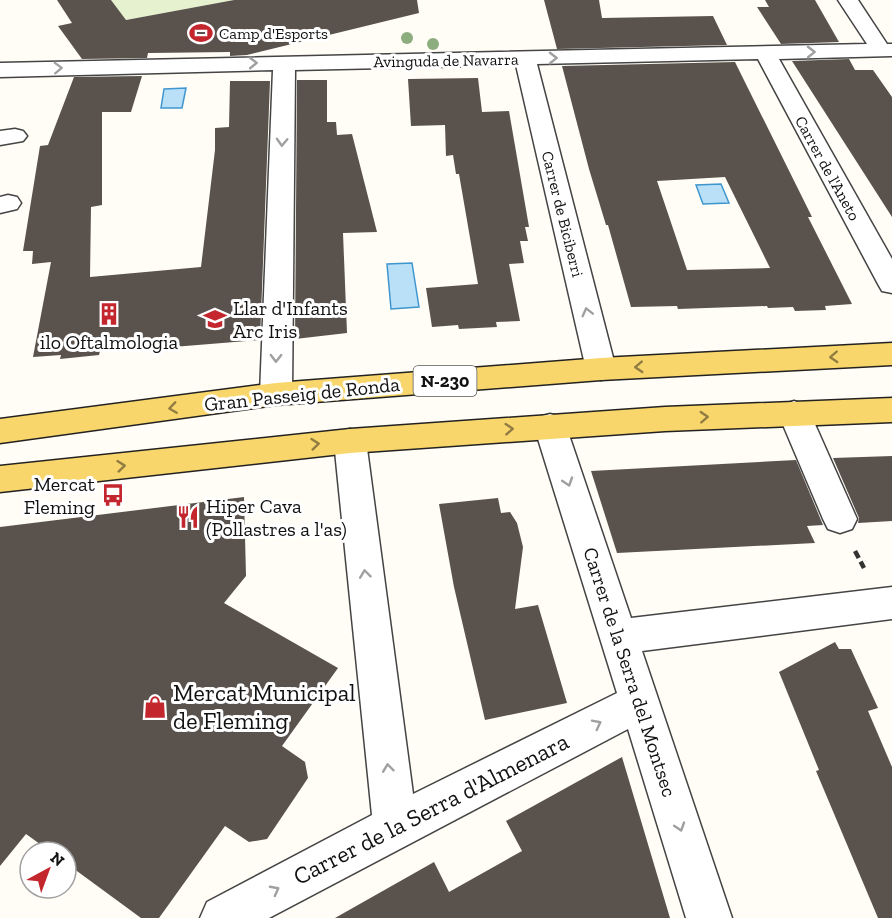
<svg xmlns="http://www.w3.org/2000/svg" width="892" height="918" viewBox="0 0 892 918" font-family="'Zilla Slab',serif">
	<rect width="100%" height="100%" fill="#fffdf5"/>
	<polygon fill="#e6f2cf" points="111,0 234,0 126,20"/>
	<g fill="#b9e0f7" stroke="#3f96cf" stroke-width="1.5">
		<polygon points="186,88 182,108 161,108 164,89"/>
		<polygon points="721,184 729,203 703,204 696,185"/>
		<polygon points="412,263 419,307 391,309 387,264"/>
	</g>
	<g fill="#5a524d" fill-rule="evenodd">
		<polygon points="57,0 111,0 126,20 234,0 417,0 419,13 247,55 230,56 230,52 148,53 147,58 82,59 58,26 72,23"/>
		<polygon points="544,0 599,0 602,18 713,16 727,45 557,49"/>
		<polygon points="765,0 815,0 839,42 781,44 757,7 769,7"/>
		<polygon points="849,59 855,70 873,70 892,97 892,217 792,61"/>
		<path d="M735 62 812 217H808L852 304 825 306 826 310 795 311 793 307 768 308 767 306 678 309 677 306 631 307 608 225H606L589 169 562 66ZM725 177 770 268 687 270 657 181Z"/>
		<polygon points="142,76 131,112 102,112 102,205 91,207 90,277 201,267 215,150 215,128 229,127 230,81 270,81 260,340 173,347 173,344 100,351 99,355 60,359 61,355 33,357 51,262 32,264 33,251 23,251 40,146 48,145 74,77"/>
		<polygon points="478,78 482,112 509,111 529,227 525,227 528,241 520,241 524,263 509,264 520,321 496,322 497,327 459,329 458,325 432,327 426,288 478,284 459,174 456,174 453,155 446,156 445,125 411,126 408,79"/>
		<polygon points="297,80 327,80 327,122 336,122 337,135 352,134 377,232 343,233 347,333 295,339"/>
		<polygon points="892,456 892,521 858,523 859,518 833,458"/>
		<polygon points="796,460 823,525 807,526 815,543 617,553 591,471"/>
		<polygon points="244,497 246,576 224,603 338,668 282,746 305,762 308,778 267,839 249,842 225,826 159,918 141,918 66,863 66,852 51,852 26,834 0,866 0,527"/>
		<polygon points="498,498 501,513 510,512 517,523 523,547 515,609 538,605 567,703 485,720 454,587 439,504"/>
		<polygon points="835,642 839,649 851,649 878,708 868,711 892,767 892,918 878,918 816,771 819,770 779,672"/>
		<polygon points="622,757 670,918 335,918 434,862 449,892 522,851 506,821"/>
	</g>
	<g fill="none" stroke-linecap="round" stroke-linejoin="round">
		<g stroke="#444" stroke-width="3">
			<g id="minor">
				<polygon points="838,0 858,0 887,44 892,44 892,56 779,59 892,259 892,293 882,291 878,284 758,59 537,64 616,369 612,377 601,380 590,377 586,369 516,65 295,70 292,394 287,402 276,405 265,402 260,394 273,70 0,77 0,63 867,44"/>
				<polygon points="15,129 23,131 27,136 23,141 0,145 0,131"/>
				<polygon points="8,195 17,197 21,203 17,209 0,213 0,197"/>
				<polygon points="794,401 805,405 810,413 857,519 852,529 840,533 828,529 823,519 778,413 783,405"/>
				<polygon points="550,414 561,417 566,426 631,618 892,587 892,619 642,651 732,918 686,918 628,729 269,918 200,918 207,902 372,815 334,441 339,432 350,429 361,432 366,441 413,794 617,693 534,426 539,417"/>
			</g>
		</g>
		<g stroke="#222" stroke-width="3">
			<g id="major">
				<polygon points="892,343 892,365 601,380 276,405 0,443 0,419 276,383 601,358"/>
				<polygon points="892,398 892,422 665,431 350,453 0,492 0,466 350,429 665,407"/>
			</g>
		</g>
		<polyline stroke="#333" stroke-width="4.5" stroke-dasharray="8 4" stroke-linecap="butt" points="855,551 864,568"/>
		<use href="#minor" fill="#fff" fill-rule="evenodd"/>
		<use href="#major" fill="#f9d66b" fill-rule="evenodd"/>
	</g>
	<g fill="#8dad7f">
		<circle cx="407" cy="38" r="6"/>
		<circle cx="433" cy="44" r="6"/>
	</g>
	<defs><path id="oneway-chevron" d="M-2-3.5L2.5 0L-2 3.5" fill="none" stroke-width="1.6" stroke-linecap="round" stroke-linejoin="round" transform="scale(1.5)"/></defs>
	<g stroke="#a0a0a0">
		<use href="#oneway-chevron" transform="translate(811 52) rotate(-1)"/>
		<use href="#oneway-chevron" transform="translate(553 58) rotate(-1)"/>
		<use href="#oneway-chevron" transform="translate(253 63) rotate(-1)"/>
		<use href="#oneway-chevron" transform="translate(58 68) rotate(-2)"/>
		<use href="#oneway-chevron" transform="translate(282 142) rotate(92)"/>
		<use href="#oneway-chevron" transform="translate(587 312) rotate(-104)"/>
		<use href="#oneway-chevron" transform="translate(276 358) rotate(91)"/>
		<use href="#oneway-chevron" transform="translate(568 482) rotate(72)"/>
		<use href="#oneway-chevron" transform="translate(365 574) rotate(-97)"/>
		<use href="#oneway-chevron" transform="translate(597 724) rotate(-27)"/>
		<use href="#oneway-chevron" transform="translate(388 768) rotate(-97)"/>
		<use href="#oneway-chevron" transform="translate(680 827) rotate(72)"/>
		<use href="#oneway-chevron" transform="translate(275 890) rotate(-28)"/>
	</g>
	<g stroke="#917d42">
		<use href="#oneway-chevron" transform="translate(834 357) rotate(177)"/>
		<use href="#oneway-chevron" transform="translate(639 367) rotate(177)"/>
		<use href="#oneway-chevron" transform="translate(173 408) rotate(172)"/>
		<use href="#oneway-chevron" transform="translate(704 417) rotate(-3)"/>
		<use href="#oneway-chevron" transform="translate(509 429) rotate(-4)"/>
		<use href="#oneway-chevron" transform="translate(315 444) rotate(-6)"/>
		<use href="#oneway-chevron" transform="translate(121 466) rotate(-6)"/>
	</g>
	<defs>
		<g id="stadium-bare" transform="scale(1.8)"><path d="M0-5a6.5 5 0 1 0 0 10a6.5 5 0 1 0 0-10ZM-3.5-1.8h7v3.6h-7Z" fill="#c4262e" stroke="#fff" stroke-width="2.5" paint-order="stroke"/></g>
		<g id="building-bare" transform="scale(1.8)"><path d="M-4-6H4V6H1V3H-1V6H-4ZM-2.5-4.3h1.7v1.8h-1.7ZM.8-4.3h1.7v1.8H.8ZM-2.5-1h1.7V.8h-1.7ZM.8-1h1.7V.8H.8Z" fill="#c4262e" stroke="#fff" stroke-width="2.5" paint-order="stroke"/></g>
		<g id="school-bare" transform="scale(1.8)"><path d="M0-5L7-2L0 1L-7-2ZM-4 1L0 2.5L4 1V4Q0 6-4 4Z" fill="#c4262e" stroke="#fff" stroke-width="2.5" paint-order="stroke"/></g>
		<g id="bus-bare" transform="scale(1.8)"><path d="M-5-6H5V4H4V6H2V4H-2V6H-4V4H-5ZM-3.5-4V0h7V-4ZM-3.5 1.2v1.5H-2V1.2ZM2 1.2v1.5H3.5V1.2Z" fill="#c4262e" stroke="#fff" stroke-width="2.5" paint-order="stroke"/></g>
		<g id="restaurant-bare" transform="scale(1.8)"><path d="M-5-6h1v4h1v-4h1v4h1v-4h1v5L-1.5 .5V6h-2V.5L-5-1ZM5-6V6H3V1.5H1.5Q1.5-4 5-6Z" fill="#c4262e" stroke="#fff" stroke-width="2.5" paint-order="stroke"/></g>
		<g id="shop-bare" transform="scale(1.8)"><path d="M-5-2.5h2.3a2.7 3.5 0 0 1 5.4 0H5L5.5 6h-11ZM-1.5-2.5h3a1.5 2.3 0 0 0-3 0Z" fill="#c4262e" stroke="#fff" stroke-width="2.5" paint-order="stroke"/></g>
	</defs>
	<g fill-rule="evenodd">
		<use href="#stadium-bare" x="201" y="33"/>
		<use href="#building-bare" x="109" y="314"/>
		<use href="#school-bare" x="215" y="319"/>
		<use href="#bus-bare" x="113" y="495"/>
		<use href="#restaurant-bare" x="188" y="517"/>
		<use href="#shop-bare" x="155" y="707"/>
	</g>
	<g text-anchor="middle" stroke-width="6" stroke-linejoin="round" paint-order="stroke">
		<g font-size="16" fill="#111" stroke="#fff" text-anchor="start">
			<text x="219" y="39">Camp d'Esports</text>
		</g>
		<g font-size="16" fill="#111" stroke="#fff">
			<text transform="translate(446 60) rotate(-1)" y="6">Avinguda de Navarra</text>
			<text transform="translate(828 168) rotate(61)" y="6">Carrer de l'Aneto</text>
			<text transform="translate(563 214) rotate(76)" y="6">Carrer de Biciberri</text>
		</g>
		<rect fill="#fff" stroke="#585858" stroke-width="1.5" x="413.5" y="366" width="63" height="30" rx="4.5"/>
		<g font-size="18" font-weight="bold" fill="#111">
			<text x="445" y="387">N-230</text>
		</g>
		<g font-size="20" fill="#111" stroke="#fff" text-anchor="start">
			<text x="233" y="315">Llar d'Infants<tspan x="233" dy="23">Arc Iris</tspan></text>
			<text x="109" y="349" text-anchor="middle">ilo Oftalmologia</text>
			<text x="95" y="491" text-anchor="end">Mercat<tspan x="95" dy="23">Fleming</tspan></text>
			<text x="206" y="513">Hiper Cava<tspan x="206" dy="23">(Pollastres a l'as)</tspan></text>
		</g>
		<g font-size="20" fill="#111" stroke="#fff">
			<text transform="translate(302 394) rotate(-6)" y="7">Gran Passeig de Ronda</text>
			<text transform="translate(630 672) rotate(72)" y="7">Carrer de la Serra del Montsec</text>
		</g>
		<g font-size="24" fill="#111" stroke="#fff" text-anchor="start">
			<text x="173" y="701">Mercat Municipal<tspan x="173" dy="28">de Fleming</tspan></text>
		</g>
		<g font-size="24" fill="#111" stroke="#fff">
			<text transform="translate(431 809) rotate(-27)" y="8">Carrer de la Serra d'Almenara</text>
		</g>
	</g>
	<g transform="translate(48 870) rotate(41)"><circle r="28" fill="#ffffff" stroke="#a0a0a0" stroke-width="1.5"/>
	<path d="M0-4.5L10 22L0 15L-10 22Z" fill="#c4262e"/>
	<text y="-9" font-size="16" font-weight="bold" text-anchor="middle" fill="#111111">N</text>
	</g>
</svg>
